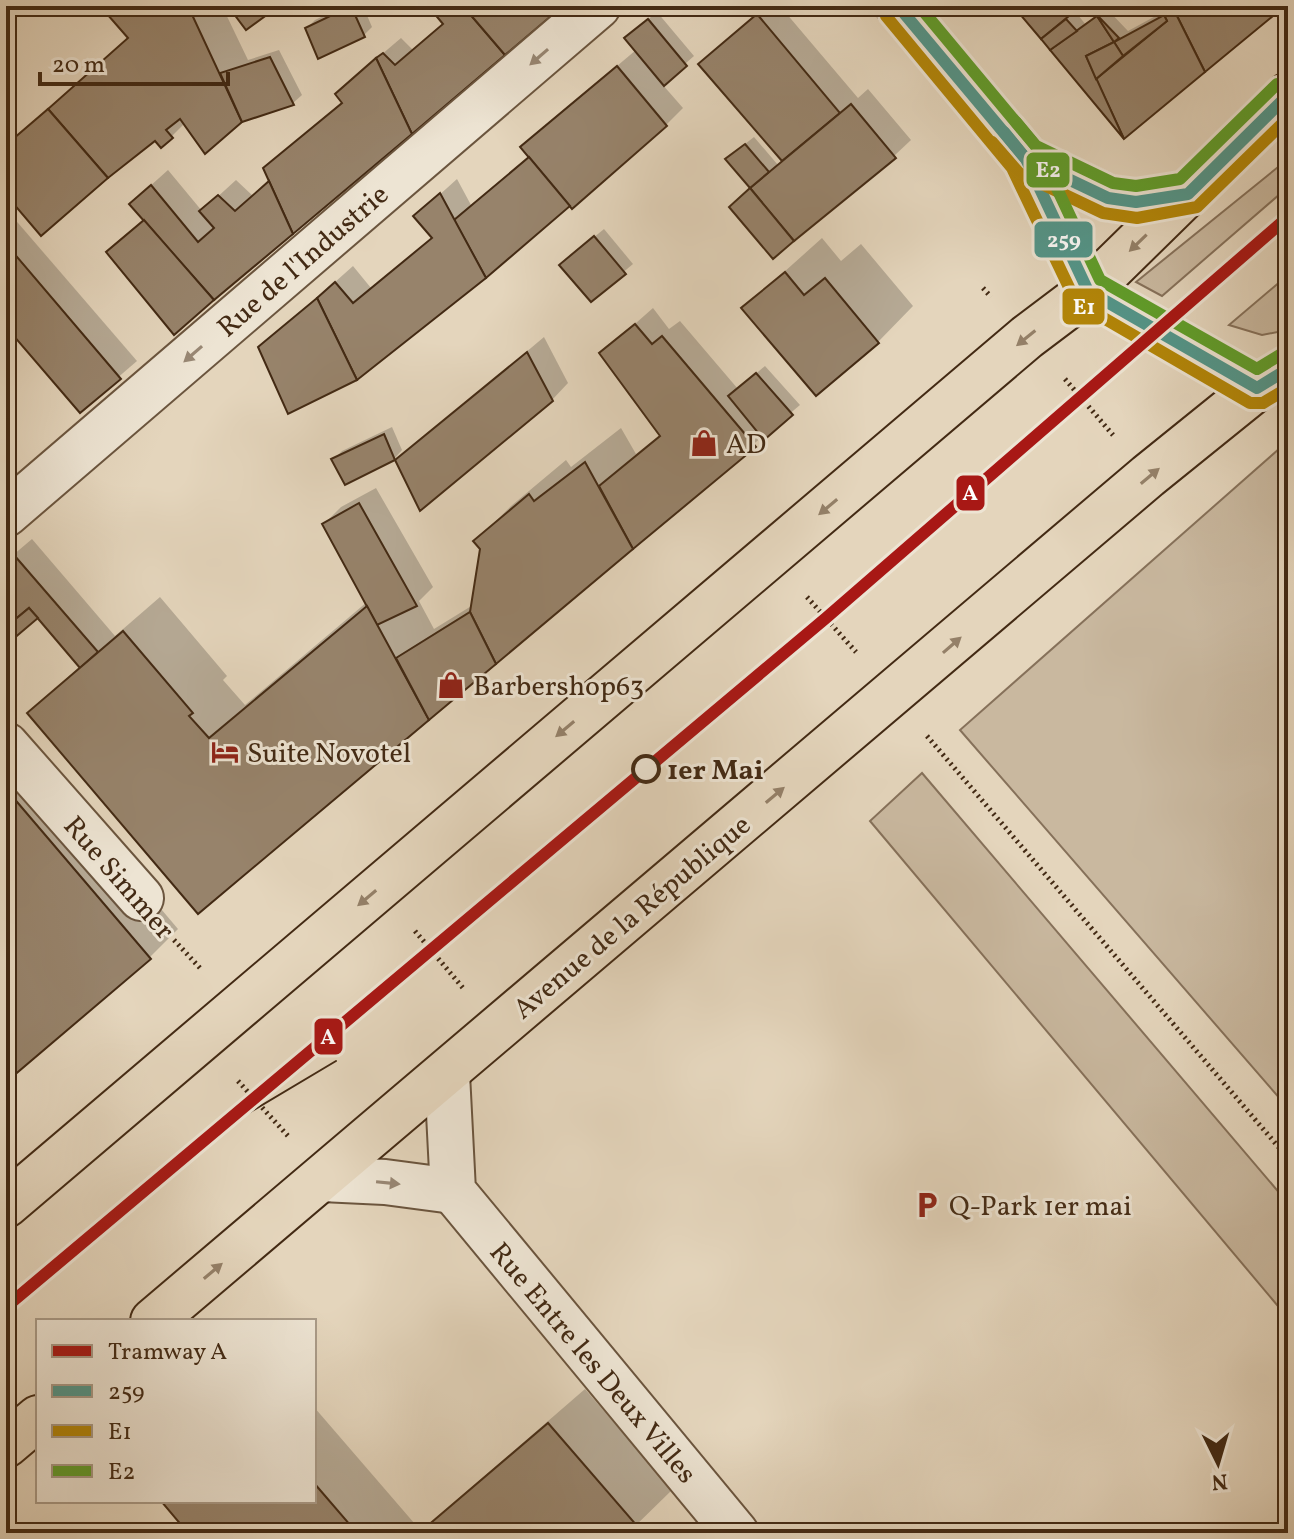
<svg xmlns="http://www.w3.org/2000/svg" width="1294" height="1539" viewBox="0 0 1294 1539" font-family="Vollkorn,serif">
	<rect width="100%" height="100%" fill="#e4d5bc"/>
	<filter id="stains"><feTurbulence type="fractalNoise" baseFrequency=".0025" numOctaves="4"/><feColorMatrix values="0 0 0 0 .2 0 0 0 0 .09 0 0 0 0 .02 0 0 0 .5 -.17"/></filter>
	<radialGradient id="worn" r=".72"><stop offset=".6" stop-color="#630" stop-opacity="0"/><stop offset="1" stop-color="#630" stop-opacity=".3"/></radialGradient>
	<g fill="#c9b89f" stroke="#86715a" stroke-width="2">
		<polygon points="1288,159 1288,187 1162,296 1136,282"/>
		<polygon points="1288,275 1288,330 1262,335 1229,325"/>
		<polygon points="1288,441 1288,1108 960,730"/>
		<polygon points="922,773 1288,1203 1288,1318 870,821"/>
	</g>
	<g fill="#0003">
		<polygon points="103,6 222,6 248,60 279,50 302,95 293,103 244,118 206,151 185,123 162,146 155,138 6,204 6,146 130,36"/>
		<polygon points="344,6 363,6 372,27 364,35 307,28 315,20"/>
		<polygon points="430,6 560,6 174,332 108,252 145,219 149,187 168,170 202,211 236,180 253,196 271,180 266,168 343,101 354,78 401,38 413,50 444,23"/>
		<polygon points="766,6 780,6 858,98 868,89 911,140 894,156 752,188 728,159 736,151 754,137 778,165 783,160 700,64"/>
		<polygon points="1015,6 1079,6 1074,10 1086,25 1107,9 1128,31 1174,6 1282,6 1123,132"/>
		<polygon points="657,12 694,56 662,84 683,108 666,125 570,203 261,348 353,266 371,288 433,237 416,216 457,179 471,205 531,156 540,131 636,50 635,30"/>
		<polygon points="6,209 137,361 80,410 6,323"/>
		<polygon points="604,229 633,264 591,299 570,257"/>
		<polygon points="822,238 841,261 861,244 913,306 878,342 744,308"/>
		<polygon points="653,308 669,329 680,321 738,389 765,366 800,405 198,911 30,713 81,665 38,615 6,643 6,561 32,539 115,636 160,597 227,676 223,680 245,705 367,602 324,524 341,507 376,488 433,587 419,601 434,629 473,605 482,548 476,541 511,506 566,460 571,467 621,428 636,454 661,434 602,353"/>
		<polygon points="544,337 568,383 552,400 397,461"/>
		<polygon points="392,427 402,450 394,459 334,459 342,451"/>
		<polygon points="6,726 178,929 149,958 6,1079"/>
		<polygon points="585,1389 672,1490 628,1533 191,1533 163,1501 314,1501 314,1407 421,1531"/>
	</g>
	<g fill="#97836b" stroke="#432a14" stroke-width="2">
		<polygon points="100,6 188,6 242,122 205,154 180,119 166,130 173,138 161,148 155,141 108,178 48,109 128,38"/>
		<polygon points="228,6 279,6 246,30"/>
		<polygon points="351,6 365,37 318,59 305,28"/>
		<polygon points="428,6 463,6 505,55 412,134 376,58 383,53 395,65 443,24"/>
		<polygon points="463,6 563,6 505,55"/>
		<polygon points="1013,6 1081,6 1041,39"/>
		<polygon points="1172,6 1285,6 1205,72"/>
		<polygon points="1174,10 1205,72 1124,139 1096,79 1167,21 1164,15"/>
		<polygon points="757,14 840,113 782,161 698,64"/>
		<polygon points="1164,15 1167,21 1123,56 1114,42"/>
		<polygon points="1097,16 1114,42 1086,56 1124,139 1050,50"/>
		<polygon points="1097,16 1098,16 1119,38 1114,42"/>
		<polygon points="648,19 687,66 664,86 624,38"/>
		<polygon points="1066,19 1077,31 1050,50 1041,39"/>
		<polygon points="1114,42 1123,56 1096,79 1086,56"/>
		<polygon points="270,57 294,105 242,122 220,73"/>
		<polygon points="376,58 412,134 293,234 263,168 342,103 335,94"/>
		<polygon points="617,66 667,126 572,209 520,147"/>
		<polygon points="851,104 896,158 794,241 750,188"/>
		<polygon points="48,109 108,178 41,236 6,195 6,145"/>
		<polygon points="745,144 769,172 750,188 725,159"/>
		<polygon points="529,157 570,206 486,278 454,220"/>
		<polygon points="269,181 293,234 214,300 129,204 151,185 198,242 214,228 199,211 218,195 235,211"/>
		<polygon points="750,188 794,241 773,259 729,207"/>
		<polygon points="440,193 486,278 357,380 317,298 335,282 353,303 432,238 413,216"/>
		<polygon points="144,220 214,300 174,335 106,252"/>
		<polygon points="594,236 626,274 591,302 559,265"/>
		<polygon points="6,244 121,379 80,413 6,327"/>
		<polygon points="785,272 804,295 825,278 879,343 816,396 741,308"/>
		<polygon points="317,298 357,380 288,414 258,347"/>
		<polygon points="635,324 652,344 662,336 756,447 633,549 599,486 660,436 599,353"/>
		<polygon points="527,352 553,401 420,511 395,460"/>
		<polygon points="756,373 793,415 764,440 728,396"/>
		<polygon points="384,434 395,460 345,485 331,459"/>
		<polygon points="585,462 633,549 496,664 470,612 480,549 473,541 529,494 534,501"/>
		<polygon points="359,503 417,606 377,625 322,524"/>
		<polygon points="14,555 98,652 80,668 29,608 6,627 6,561"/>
		<polygon points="367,606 429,720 198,914 27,713 123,631 193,713 189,716 209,738"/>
		<polygon points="29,608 38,618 6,645 6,627"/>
		<polygon points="470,612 496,664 429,720 396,658"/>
		<polygon points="6,789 151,959 12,1077 6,1070"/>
		<polygon points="548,1423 638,1527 631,1533 419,1533"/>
		<polygon points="314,1483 357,1533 188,1533 161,1501 314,1501"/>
	</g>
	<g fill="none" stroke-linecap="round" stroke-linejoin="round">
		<g stroke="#6b553e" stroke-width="48">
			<g id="minor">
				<polyline points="898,6 1026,159 1088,291 1257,388"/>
				<polyline points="1026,159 1108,198 1136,202 1188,194"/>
				<polyline points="6,514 598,6"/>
				<polyline points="6,745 141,898"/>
				<polyline points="447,1074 453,1191 736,1533"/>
				<polyline points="322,1179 385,1182 453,1191"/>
			</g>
		</g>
		<g stroke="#432a14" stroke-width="48">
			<g id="major">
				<polyline points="6,1205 1027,337 1088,291 1288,95"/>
				<polyline points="153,1321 1148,476 1257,388 1288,369"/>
				<polyline points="6,1445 38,1418"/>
			</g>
		</g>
		<g stroke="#432a14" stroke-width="5" stroke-dasharray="2 4" stroke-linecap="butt">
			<polyline points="983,288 991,297"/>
			<polyline points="1065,379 1113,435"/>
			<polyline points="807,597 856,652"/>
			<polyline points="927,736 1288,1158"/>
			<polyline points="415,931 463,988"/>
			<polyline points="174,940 200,968"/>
			<polyline points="238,1081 288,1136"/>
		</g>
		<use href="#minor" stroke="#ede4d3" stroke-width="44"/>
		<use href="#major" stroke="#e4d5bc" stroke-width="44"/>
		<polyline stroke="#432a14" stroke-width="2" points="210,1136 336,1061"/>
		<g stroke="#ede4d3" stroke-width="18">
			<g id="bus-1">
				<polyline points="898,6 1026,159 1088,291 1257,388 1288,369"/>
				<polyline points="1004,132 1026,159 1108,198 1136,202 1188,194 1288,95"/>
			</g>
		</g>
		<g stroke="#ede4d3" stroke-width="18">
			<g id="bus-2">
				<polyline points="886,16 1012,168 1076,302 1250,403 1263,403 1288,388"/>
				<polyline points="992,142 1019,173 1103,213 1137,218 1197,207 1288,118"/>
			</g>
		</g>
		<g stroke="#ede4d3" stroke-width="18">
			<g id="bus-3">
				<polyline points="919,6 1039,150 1100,280 1257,369 1280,355"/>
				<polyline points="1016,122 1036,146 1113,183 1136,186 1180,179 1277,84"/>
			</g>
		</g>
		<use href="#bus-1" stroke="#53968a" stroke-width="12"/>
		<use href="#bus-2" stroke="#b38608" stroke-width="12"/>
		<use href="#bus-3" stroke="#609e2a" stroke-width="12"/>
		<g stroke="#ede4d3" stroke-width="18">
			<polyline id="tram-1" points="6,1307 826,618 1288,217"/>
		</g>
		<use href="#tram-1" stroke="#a81815" stroke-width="12"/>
	</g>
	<defs><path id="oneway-solid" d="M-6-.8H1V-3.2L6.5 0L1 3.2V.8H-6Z" transform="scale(2)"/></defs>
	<g fill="#988774">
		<use href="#oneway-solid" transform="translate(539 57) rotate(139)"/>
		<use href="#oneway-solid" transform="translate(193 354) rotate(139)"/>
		<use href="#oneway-solid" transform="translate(388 1183) rotate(6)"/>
	</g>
	<g fill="#948068">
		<use href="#oneway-solid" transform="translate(1138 243) rotate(136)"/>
		<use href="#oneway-solid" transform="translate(1026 338) rotate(141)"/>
		<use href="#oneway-solid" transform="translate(1150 476) rotate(-40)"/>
		<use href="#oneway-solid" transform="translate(828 507) rotate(140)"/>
		<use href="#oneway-solid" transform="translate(952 645) rotate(-41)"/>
		<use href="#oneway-solid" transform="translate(565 729) rotate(140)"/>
		<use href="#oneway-solid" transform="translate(775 795) rotate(-40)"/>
		<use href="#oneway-solid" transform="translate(367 898) rotate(140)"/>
		<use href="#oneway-solid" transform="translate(213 1271) rotate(-40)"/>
	</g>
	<defs>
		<g id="shop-bare" transform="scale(2.16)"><path d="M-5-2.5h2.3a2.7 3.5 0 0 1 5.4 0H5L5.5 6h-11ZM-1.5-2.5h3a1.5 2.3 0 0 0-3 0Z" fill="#8f2418" stroke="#ede4d3" stroke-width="2.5" paint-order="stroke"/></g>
		<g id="hotel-bare" transform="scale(2.16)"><path d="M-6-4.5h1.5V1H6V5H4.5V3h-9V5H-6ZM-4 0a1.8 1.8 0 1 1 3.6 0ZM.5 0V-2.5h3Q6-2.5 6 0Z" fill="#8f2418" stroke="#ede4d3" stroke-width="2.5" paint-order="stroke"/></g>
		<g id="parking-bare" transform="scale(2.16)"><path d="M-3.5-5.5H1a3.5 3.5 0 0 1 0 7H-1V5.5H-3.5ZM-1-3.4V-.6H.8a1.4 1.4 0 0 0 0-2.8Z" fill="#8f2418" stroke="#ede4d3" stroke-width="2.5" paint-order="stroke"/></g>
	</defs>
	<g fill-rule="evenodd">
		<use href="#shop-bare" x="704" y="443"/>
		<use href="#shop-bare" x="451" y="685"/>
		<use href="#hotel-bare" x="225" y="752"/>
		<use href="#parking-bare" x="927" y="1205"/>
	</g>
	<circle fill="#ede4d3" stroke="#432a14" stroke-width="4" cx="646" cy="769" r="13"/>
	<g text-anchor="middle" stroke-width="6" stroke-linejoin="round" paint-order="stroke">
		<g font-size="28" fill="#432a14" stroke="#ede4d3">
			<text transform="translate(302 260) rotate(-41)" y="10">Rue de l'Industrie</text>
			<text transform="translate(120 877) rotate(49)" y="10">Rue Simmer</text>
			<text transform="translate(631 916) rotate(-40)" y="10">Avenue de la République</text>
			<text transform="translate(594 1362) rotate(50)" y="10">Rue Entre les Deux Villes</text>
		</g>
		<g font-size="28" fill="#432a14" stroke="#ede4d3" text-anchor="start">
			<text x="726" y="453">AD</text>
			<text x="473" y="695">Barbershop63</text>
			<text x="247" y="762">Suite Novotel</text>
			<text x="949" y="1215">Q-Park 1er mai</text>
		</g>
		<g font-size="28" font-weight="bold" fill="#432a14" stroke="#ede4d3" text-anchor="start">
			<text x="667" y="779">1er Mai</text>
		</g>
	</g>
	<g stroke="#ede4d3" stroke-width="3">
		<rect x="1025" y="151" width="46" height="38" rx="8" fill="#609e2a"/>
		<rect x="1033" y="220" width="61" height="39" rx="8" fill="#53968a"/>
		<rect x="1061" y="287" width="45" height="39" rx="8" fill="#b38608"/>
		<rect x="955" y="474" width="31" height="38" rx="8" fill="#a81815"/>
		<rect x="313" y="1017" width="31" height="39" rx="8" fill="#a81815"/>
	</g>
	<g font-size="22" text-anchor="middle" font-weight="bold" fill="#fff">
		<text x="1048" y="177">E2</text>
		<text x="1064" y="247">259</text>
		<text x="1084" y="314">E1</text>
		<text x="970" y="500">A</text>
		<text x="328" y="1044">A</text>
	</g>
	<rect width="1294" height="1539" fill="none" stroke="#e4d5bc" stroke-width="32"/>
	<rect x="8" y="8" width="1278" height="1523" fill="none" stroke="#432a14" stroke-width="4"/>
	<rect x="16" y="16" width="1262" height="1507" fill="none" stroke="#432a14" stroke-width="2"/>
	<rect x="36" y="1319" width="280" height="184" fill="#ede4d3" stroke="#a99a87" stroke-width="2"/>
	<rect x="52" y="1345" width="40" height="12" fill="#a81815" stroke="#a99a87" stroke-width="2"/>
	<text x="108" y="1359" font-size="24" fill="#432a14">Tramway A</text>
	<rect x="52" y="1385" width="40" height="12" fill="#53968a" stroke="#a99a87" stroke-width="2"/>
	<text x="108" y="1399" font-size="24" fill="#432a14">259</text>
	<rect x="52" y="1425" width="40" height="12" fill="#b38608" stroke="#a99a87" stroke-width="2"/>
	<text x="108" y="1439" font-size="24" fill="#432a14">E1</text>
	<rect x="52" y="1465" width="40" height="12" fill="#609e2a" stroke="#a99a87" stroke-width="2"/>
	<text x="108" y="1479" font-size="24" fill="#432a14">E2</text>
	<g transform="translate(1218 1463) rotate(175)" stroke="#ede4d3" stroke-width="6" paint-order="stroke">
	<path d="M0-6L14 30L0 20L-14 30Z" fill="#432a14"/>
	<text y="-12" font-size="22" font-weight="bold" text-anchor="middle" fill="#432a14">N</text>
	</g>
	<path d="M40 72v12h188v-12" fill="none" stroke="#432a14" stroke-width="4"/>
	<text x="52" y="72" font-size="24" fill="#432a14" stroke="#ede4d3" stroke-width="6" paint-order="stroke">20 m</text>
	<rect width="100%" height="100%" filter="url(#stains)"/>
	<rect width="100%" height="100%" fill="url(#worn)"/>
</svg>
